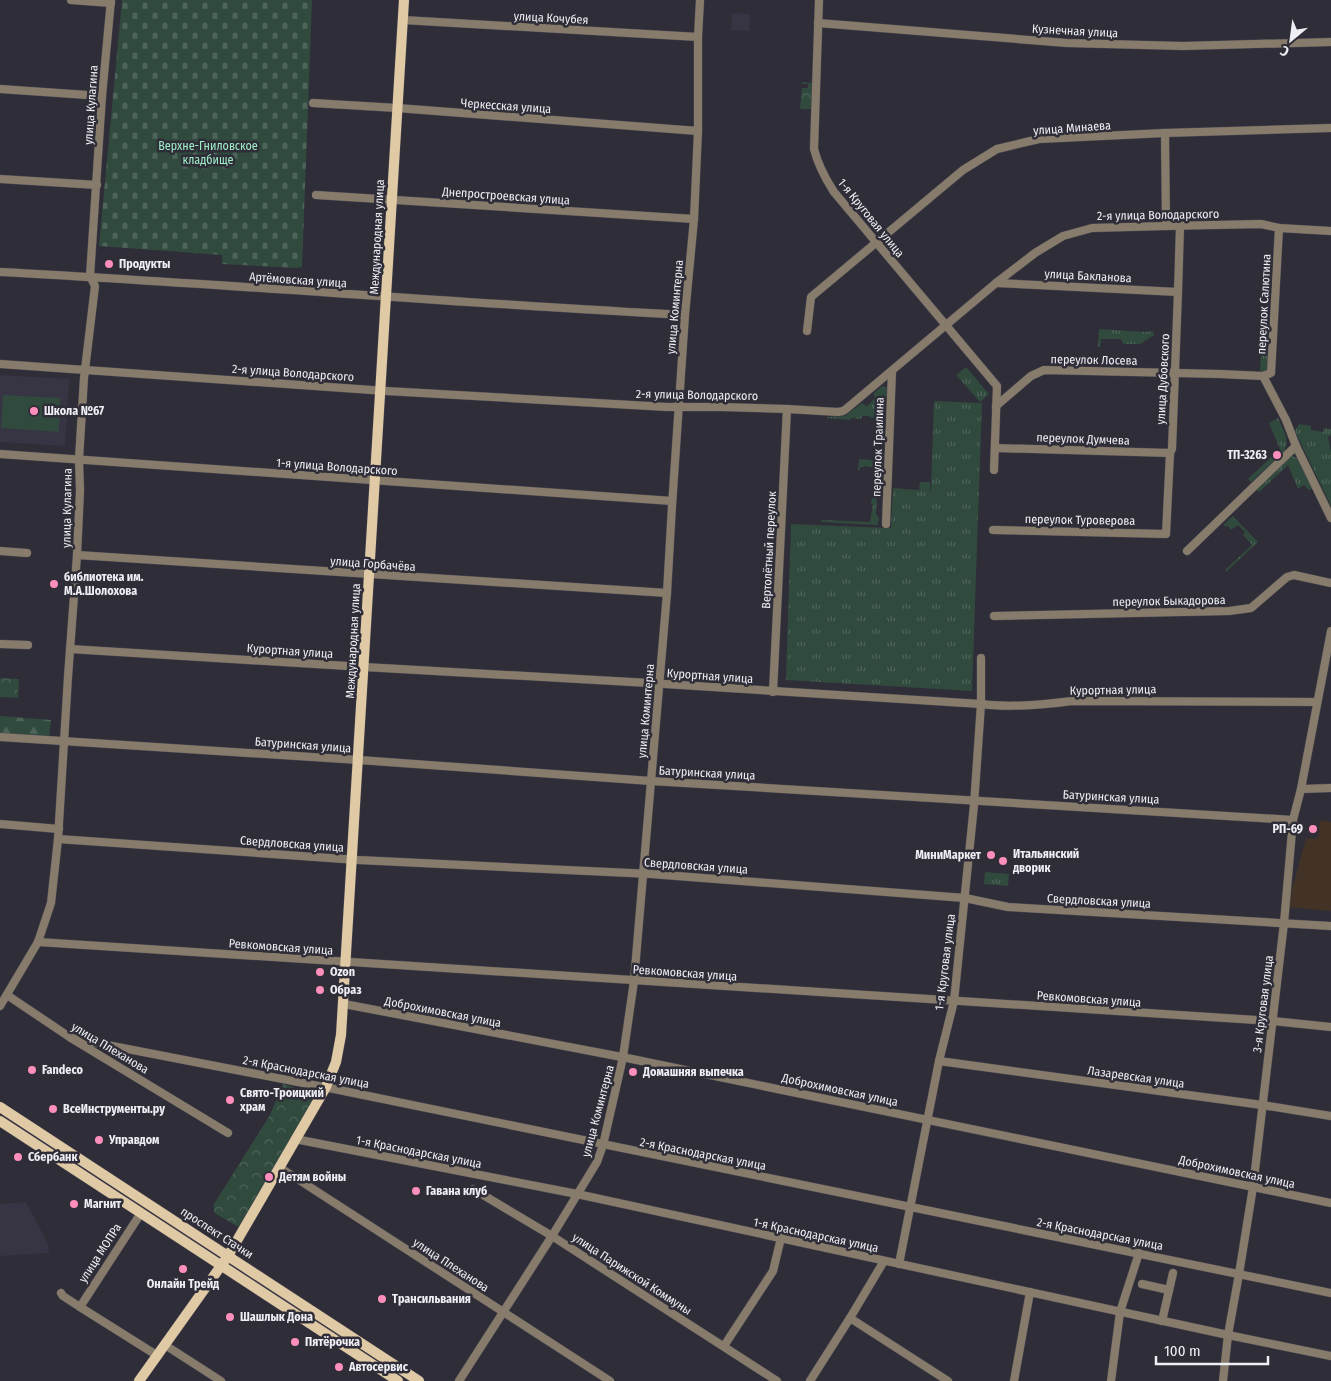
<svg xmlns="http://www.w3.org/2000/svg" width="1331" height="1381" viewBox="0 0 1331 1381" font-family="'Fira Sans Condensed',sans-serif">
	<defs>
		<pattern id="grass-tufts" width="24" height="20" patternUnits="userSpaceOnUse" patternTransform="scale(1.25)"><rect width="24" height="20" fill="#304a3e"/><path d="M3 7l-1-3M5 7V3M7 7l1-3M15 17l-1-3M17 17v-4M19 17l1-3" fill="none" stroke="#4e645a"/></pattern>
		<pattern id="forest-firs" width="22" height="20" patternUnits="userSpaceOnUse" patternTransform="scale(1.25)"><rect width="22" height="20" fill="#304a3e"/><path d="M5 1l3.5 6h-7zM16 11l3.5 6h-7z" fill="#4e645a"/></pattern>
		<pattern id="cemetery-stones" width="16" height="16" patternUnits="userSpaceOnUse" patternTransform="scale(1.25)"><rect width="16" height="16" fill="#304a3e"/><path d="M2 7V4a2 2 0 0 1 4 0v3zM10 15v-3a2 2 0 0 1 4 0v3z" fill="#4e645a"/></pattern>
		<pattern id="park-crowns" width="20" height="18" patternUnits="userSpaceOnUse" patternTransform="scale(1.25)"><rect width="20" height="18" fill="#304a3e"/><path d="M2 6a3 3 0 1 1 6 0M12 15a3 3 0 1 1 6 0" fill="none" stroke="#4e645a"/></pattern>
	</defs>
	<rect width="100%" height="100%" fill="#2f2d37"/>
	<g fill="#373444">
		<polygon points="732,13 750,14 749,31 731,30"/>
		<polygon points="0,375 69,379 65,446 0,442"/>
		<polygon points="26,1202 46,1240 48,1245 49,1253 0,1256 0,1204"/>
	</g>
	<polygon fill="#423326" points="1320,820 1331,822 1331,911 1287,907 1306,838 1318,839"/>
	<g fill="url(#grass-tufts)">
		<polygon points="1099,329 1145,332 1153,331 1154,336 1149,338 1146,341 1144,340 1144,342 1140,344 1123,344 1121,339 1101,339 1100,347 1098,347"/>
		<polygon points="1262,331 1268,331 1271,334 1267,373 1260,373"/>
		<polygon points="966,367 989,394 980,402 956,375"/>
		<polygon points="882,386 887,387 885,416 876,416 875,418 869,417 869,416 862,416 861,419 851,418 851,420 827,418 827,417 845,416 862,403 867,406 875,398 873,394"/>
		<polygon points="934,401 982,403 972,691 786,680 791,524 891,528 893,488 919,490 920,482 930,482 930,490 931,490"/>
		<path d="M1278 418C1282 428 1290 439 1285 449L1286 450 1251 482 1248 479 1280 449 1269 423Z"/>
		<polygon points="1299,424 1311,426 1311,430 1323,432 1324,428 1331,429 1331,435 1328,437 1331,452 1331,506 1295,431"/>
		<polygon points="1293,456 1299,459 1313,488 1309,490 1304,485 1298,489 1288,465 1259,492 1254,488 1289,458"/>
		<polygon points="859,459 882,461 880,491 877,495 876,514 879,518 878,524 877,525 821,522 822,520 870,522 873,504 871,504 872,497 875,497 876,489 878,489 880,468 864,466 864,467 860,467 859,470 858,470"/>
		<polygon points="1233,516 1258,542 1226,572 1225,570 1252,545 1243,535 1245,532 1238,525 1231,530 1228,526 1226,527 1223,525"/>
		<polygon points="985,872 1009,874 1008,886 984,884"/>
	</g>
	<polygon fill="url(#forest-firs)" points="0,716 51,720 49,738 0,735"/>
	<polygon fill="url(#cemetery-stones)" points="122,0 312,0 302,267 298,268 222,264 222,255 99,246"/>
	<g fill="url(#park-crowns)">
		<polygon points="802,82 813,83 811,109 800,109 802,88 808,88 808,84 802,84"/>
		<polygon points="0,678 19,679 18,698 0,697"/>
		<polygon points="283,1084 313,1093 315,1098 240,1228 216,1214 214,1212 214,1204 270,1115"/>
	</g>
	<polygon fill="#304a3e" points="3,395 60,398 59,432 1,428"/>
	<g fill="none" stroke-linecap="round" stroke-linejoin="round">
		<g stroke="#4a4852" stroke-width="9">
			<g id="minor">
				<polyline points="71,0 111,3"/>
				<path d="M819 0 814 149C818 165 825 178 834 192L997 386 994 470"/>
				<polyline points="403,20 698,37"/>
				<polyline points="818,23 1067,43 1183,46 1331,42"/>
				<polyline points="0,89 102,96"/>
				<polyline points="313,103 397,108 698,131"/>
				<polyline points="1165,133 1166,226"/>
				<polyline points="0,179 97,185"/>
				<polyline points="316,195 694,219"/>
				<path d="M0 272C228 284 456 303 685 315"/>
				<polyline points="996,283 1178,292"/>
				<polyline points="807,331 811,297 963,170 997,149 1039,139 1165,133 1331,128"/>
				<polyline points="0,364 386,391 667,407 721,407 787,409 838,412 843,411 846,409 996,283 1035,253 1063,236 1092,228 1166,226 1261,224 1279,228 1331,231"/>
				<polyline points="1263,376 1286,420 1296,446 1331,518"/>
				<polyline points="996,406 1031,376 1044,370 1220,374 1263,376 1271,373 1279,228"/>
				<polyline points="995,448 1170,453"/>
				<polyline points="0,454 672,501"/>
				<polyline points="886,524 892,371"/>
				<polyline points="993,530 1166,534 1170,453 1172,449 1178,292 1180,226"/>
				<polyline points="0,551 27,553"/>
				<polyline points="1187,551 1296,446"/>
				<polyline points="77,555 667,593"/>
				<polyline points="994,616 1229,611 1251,608 1287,577 1294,575 1331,583"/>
				<polyline points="0,644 28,645"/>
				<path d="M70 649 364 667 649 683 981 704C1011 708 1042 705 1072 701L1317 702"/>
				<polyline points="773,692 787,409"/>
				<polyline points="0,737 359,760 651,781 1293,820"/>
				<polyline points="1301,789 1331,788"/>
				<polyline points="0,824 59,829"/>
				<polyline points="58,839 358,860 651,874 965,898 1008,907 1331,926"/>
				<polyline points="38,942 1273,1021 1331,1027"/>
				<polyline points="7,995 71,1038 228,1133"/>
				<polyline points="344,1004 627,1058 1331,1203"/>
				<polyline points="0,1006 38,942 51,903 58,839 68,677 77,555 80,491 79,459 84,378 95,286 90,276 102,96 111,0"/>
				<polyline points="71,1038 334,1089 1331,1293"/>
				<polyline points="939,1061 1262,1105 1331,1116"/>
				<polyline points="295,1139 577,1194 1228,1335 1331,1356"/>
				<polyline points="279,1167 610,1381"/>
				<polyline points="473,1189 552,1236 777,1381"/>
				<polyline points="141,1213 80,1307 158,1356"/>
				<polyline points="899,1264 939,1061 954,1001 974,805 981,704 981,658"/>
				<polyline points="1142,1284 1169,1290"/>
				<polyline points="61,1293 63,1296 80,1307"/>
				<polyline points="850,1318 948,1381"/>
				<polyline points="1162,1321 1173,1273"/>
				<polyline points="165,1345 221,1381"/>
				<polyline points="724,1346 773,1271 781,1238"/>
				<polyline points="459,1381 552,1236 597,1162 603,1145 623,1057 634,981 667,593 672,506 685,315 694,219 698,131 698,37 700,0"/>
				<polyline points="810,1381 850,1318 884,1261"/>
				<polyline points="1014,1381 1030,1292"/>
				<polyline points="1111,1381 1120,1312 1139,1253"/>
				<polyline points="1223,1381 1228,1335 1239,1274 1253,1187 1284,923 1293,820 1301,789 1331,631"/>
			</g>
		</g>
		<g stroke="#4a4852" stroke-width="11">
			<g id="major">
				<polyline points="0,1107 419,1381"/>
				<polyline points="0,1121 398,1381"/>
				<polyline points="139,1381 228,1256 326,1087 336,1062 341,1035 404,0"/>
			</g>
		</g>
		<use href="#minor" stroke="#877c6b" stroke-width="8"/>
		<use href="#major" stroke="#e0caa6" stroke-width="10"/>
	</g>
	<g fill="#fe8ebc" stroke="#2f2d37" stroke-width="2">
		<circle cx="109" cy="264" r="5"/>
		<circle cx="34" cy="411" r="5"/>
		<circle cx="1277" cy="455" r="5"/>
		<circle cx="54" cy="584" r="5"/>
		<circle cx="1313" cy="829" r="5"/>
		<circle cx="991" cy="855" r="5"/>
		<circle cx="1003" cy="861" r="5"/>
		<circle cx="320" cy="972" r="5"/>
		<circle cx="320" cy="990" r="5"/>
		<circle cx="32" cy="1070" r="5"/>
		<circle cx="633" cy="1072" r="5"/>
		<circle cx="230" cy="1100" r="5"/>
		<circle cx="53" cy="1109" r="5"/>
		<circle cx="99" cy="1140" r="5"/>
		<circle cx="18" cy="1157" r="5"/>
		<circle cx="269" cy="1177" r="5"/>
		<circle cx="416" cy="1191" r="5"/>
		<circle cx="74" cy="1204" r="5"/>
		<circle cx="183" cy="1269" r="5"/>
		<circle cx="382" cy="1299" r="5"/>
		<circle cx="230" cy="1317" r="5"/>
		<circle cx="295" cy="1342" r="5"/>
		<circle cx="339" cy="1367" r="5"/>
	</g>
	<g text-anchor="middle" stroke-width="5" stroke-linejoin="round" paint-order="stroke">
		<g font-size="12" fill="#efeef5" stroke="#2f2d37">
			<text transform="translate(551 18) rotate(3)" y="4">улица Кочубея</text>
			<text transform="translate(1075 31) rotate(3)" y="4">Кузнечная улица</text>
			<text transform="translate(91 105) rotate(-86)" y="4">улица Кулагина</text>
			<text transform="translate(506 106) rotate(4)" y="4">Черкесская улица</text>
			<text transform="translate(1072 128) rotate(-4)" y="4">улица Минаева</text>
			<text transform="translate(506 196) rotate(4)" y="4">Днепростроевская улица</text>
			<text transform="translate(1158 215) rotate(-1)" y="4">2-я улица Володарского</text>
			<text transform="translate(871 218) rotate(51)" y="4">1-я Круговая улица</text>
			<text transform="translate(377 237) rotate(-87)" y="4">Международная улица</text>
			<text transform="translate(1088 276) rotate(3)" y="4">улица Бакланова</text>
			<text transform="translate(298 280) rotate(4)" y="4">Артёмовская улица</text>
			<text transform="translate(1264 304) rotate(-87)" y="4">переулок Салютина</text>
			<text transform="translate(675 307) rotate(-85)" y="4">улица Коминтерна</text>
			<text transform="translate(1094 360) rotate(1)" y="4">переулок Лосева</text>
			<text transform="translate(293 373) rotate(4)" y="4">2-я улица Володарского</text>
			<text transform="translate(1163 379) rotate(-87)" y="4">улица Дубовского</text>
			<text transform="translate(697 395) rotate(1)" y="4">2-я улица Володарского</text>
			<text transform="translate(1083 439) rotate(2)" y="4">переулок Думчева</text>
			<text transform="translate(878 447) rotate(-88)" y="4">переулок Траилина</text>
			<text transform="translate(337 467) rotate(4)" y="4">1-я улица Володарского</text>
			<text transform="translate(67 508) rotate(-89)" y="4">улица Кулагина</text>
			<text transform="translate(1080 520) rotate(1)" y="4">переулок Туроверова</text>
			<text transform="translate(769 550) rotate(-87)" y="4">Вертолётный переулок</text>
			<text transform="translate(373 564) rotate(4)" y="4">улица Горбачёва</text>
			<text transform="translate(1169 601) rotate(-1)" y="4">переулок Быкадорова</text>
			<text transform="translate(353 641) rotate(-87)" y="4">Международная улица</text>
			<text transform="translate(290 651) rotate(4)" y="4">Курортная улица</text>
			<text transform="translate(710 676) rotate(4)" y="4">Курортная улица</text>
			<text transform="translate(1113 690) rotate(-1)" y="4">Курортная улица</text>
			<text transform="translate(646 711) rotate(-85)" y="4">улица Коминтерна</text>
			<text transform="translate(303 745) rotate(4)" y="4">Батуринская улица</text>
			<text transform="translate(707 773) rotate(3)" y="4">Батуринская улица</text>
			<text transform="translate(1111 797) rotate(3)" y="4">Батуринская улица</text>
			<text transform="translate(292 844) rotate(4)" y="4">Свердловская улица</text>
			<text transform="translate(696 866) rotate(4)" y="4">Свердловская улица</text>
			<text transform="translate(1099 901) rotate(3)" y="4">Свердловская улица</text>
			<text transform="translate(281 947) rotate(4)" y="4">Ревкомовская улица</text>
			<text transform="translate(945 962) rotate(-83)" y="4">1-я Круговая улица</text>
			<text transform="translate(685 973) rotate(4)" y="4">Ревкомовская улица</text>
			<text transform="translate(1089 999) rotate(4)" y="4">Ревкомовская улица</text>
			<text transform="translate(1263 1004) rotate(-83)" y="4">3-я Круговая улица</text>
			<text transform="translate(443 1012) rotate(11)" y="4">Доброхимовская улица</text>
			<text transform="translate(110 1048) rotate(31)" y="4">улица Плеханова</text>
			<text transform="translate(306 1072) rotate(11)" y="4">2-я Краснодарская улица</text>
			<text transform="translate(1136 1077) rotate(8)" y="4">Лазаревская улица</text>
			<text transform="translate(840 1090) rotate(12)" y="4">Доброхимовская улица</text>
			<text transform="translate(598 1111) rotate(-75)" y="4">улица Коминтерна</text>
			<text transform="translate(419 1152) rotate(11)" y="4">1-я Краснодарская улица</text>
			<text transform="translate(703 1154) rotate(11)" y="4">2-я Краснодарская улица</text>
			<text transform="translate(1237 1172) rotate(12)" y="4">Доброхимовская улица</text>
			<text transform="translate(217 1233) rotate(33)" y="4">проспект Стачки</text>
			<text transform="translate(1100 1234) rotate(11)" y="4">2-я Краснодарская улица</text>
			<text transform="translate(816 1235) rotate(12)" y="4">1-я Краснодарская улица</text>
			<text transform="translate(100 1253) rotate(-57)" y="4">улица МОПРа</text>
			<text transform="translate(451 1265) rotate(33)" y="4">улица Плеханова</text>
			<text transform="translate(632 1274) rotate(33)" y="4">улица Парижской Коммуны</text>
		</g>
		<g font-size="12" fill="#9eedc7" stroke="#2f2d37">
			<text x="208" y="150">Верхне-Гниловское<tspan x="208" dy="14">кладбище</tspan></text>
		</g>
		<g font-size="12" font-weight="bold" fill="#efeef5" stroke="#2f2d37" text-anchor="start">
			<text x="119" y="268">Продукты</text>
			<text x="44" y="415">Школа №67</text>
			<text x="1267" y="459" text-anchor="end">ТП-3263</text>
			<text x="64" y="581">библиотека им.<tspan x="64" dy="14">М.А.Шолохова</tspan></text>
			<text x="1303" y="833" text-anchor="end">РП-69</text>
			<text x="1013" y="858">Итальянский<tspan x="1013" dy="14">дворик</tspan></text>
			<text x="981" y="859" text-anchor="end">МиниМаркет</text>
			<text x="330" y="976">Ozon</text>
			<text x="330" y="994">Образ</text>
			<text x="42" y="1074">Fandeco</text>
			<text x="643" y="1076">Домашняя выпечка</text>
			<text x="240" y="1097">Свято-Троицкий<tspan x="240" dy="14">храм</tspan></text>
			<text x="63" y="1113">ВсеИнструменты.ру</text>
			<text x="109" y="1144">Управдом</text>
			<text x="28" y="1161">Сбербанк</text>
			<text x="279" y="1181">Детям войны</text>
			<text x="426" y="1195">Гавана клуб</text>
			<text x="84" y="1208">Магнит</text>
			<text x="183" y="1288" text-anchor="middle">Онлайн Трейд</text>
			<text x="392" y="1303">Трансильвания</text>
			<text x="240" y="1321">Шашлык Дона</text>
			<text x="305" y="1346">Пятёрочка</text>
			<text x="349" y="1371">Автосервис</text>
		</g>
	</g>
	<g transform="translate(1291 40) rotate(209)" stroke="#2f2d37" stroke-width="4" paint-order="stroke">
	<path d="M0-4L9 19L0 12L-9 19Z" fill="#efeef5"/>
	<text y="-8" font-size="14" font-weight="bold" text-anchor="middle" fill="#efeef5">С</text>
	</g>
	<path d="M1156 1356v8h112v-8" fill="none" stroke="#efeef5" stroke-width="2.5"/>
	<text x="1164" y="1356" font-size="15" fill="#efeef5" stroke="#2f2d37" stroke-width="4" paint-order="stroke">100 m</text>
</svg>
